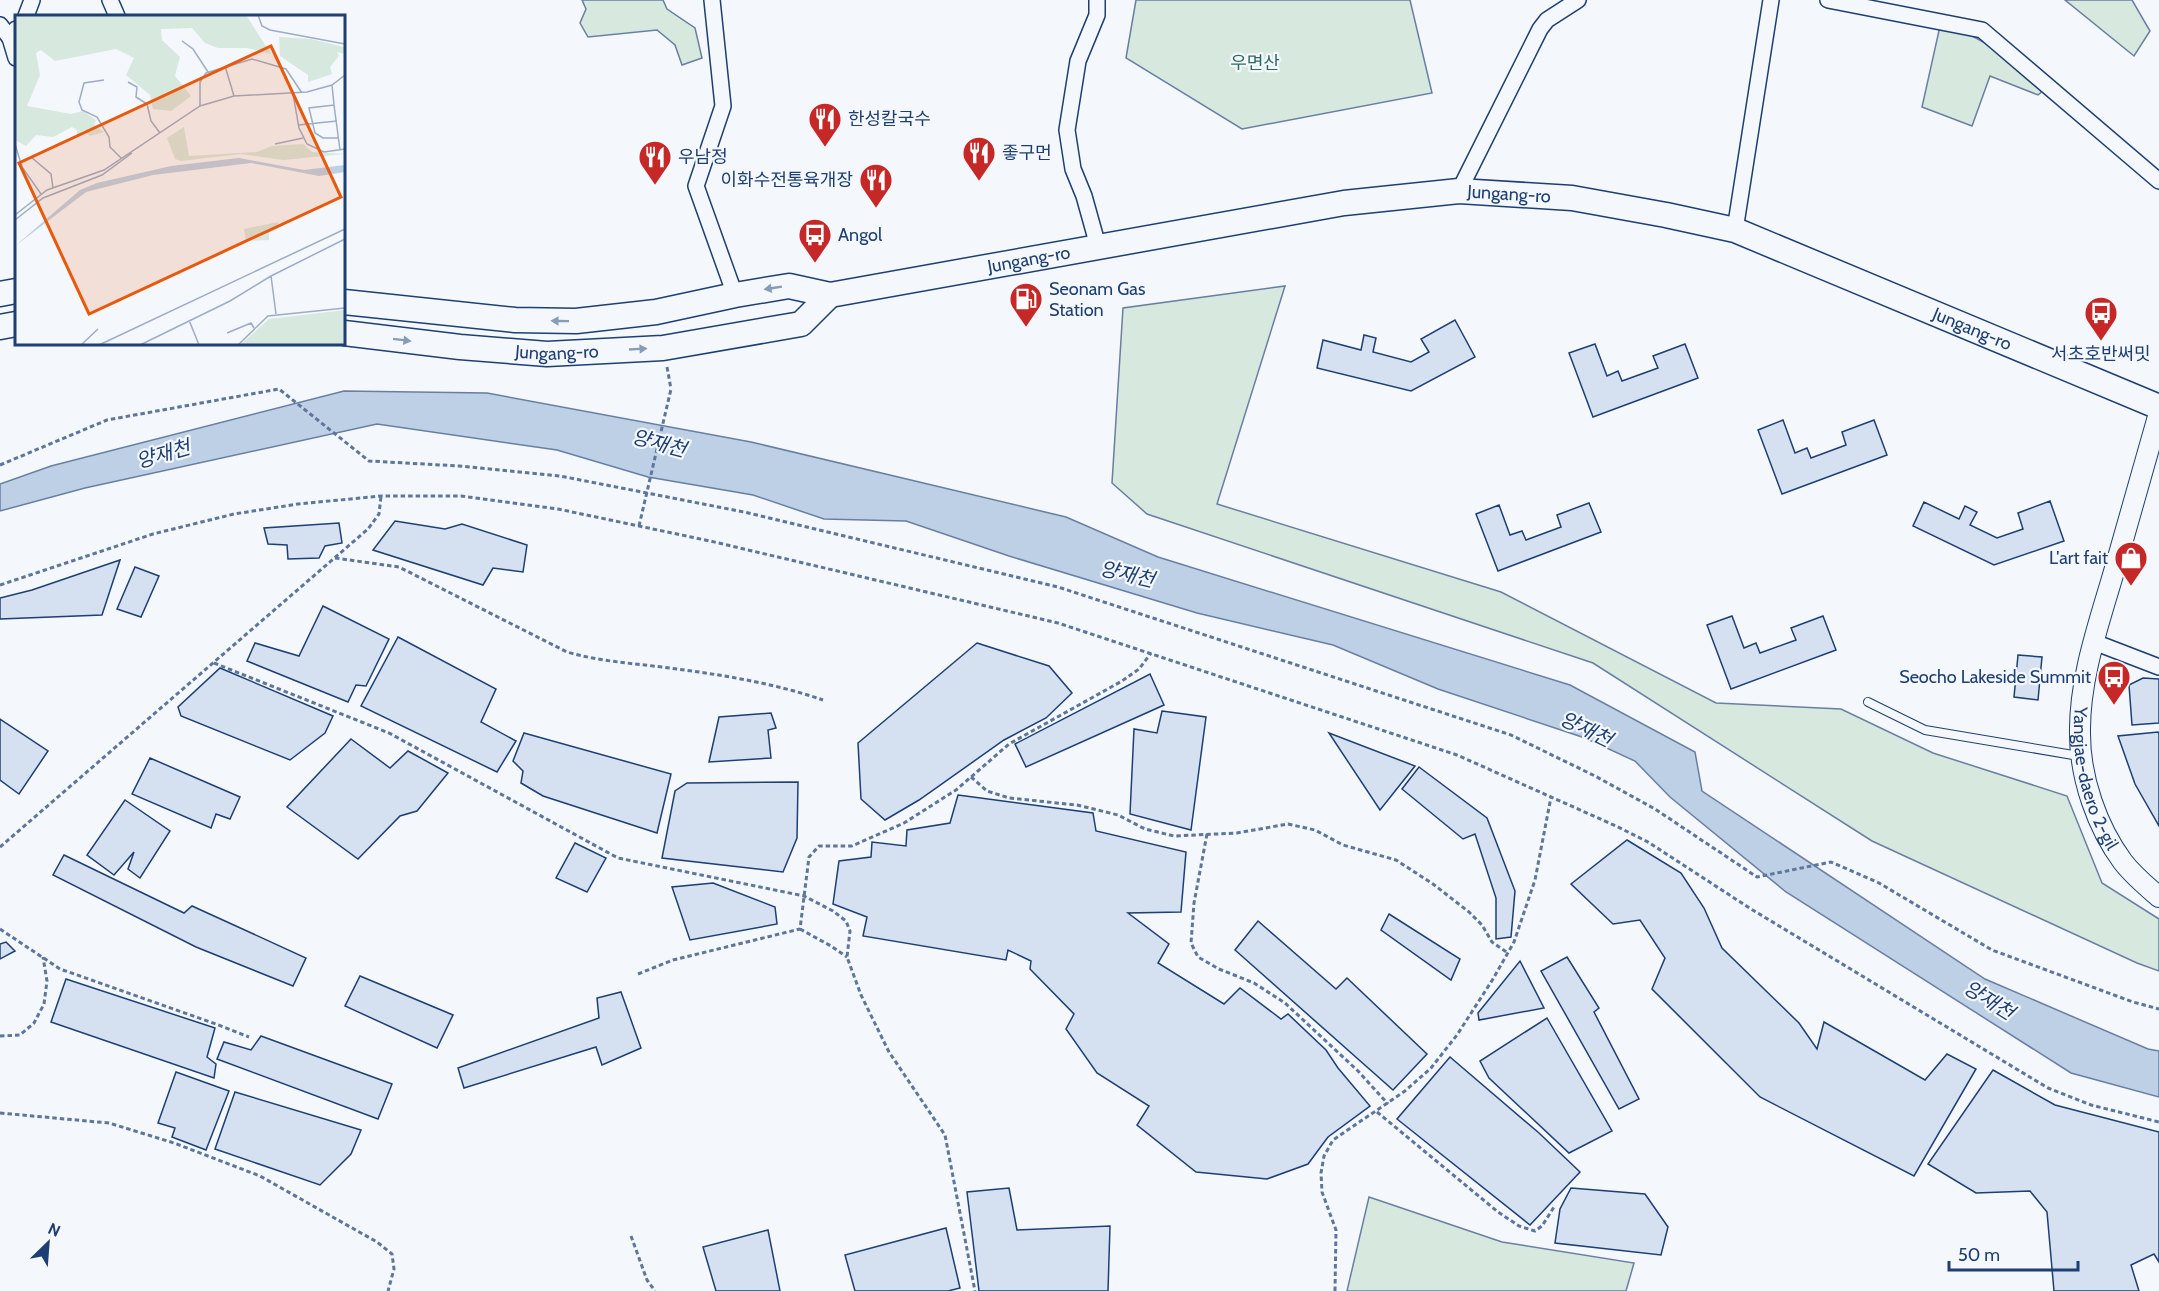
<svg xmlns="http://www.w3.org/2000/svg" width="2159" height="1291" viewBox="0 0 2159 1291" font-family="Cabin,'Noto Sans KR',sans-serif">
	<rect width="100%" height="100%" fill="#f4f7fb"/>
	<g fill="#d7e8df" stroke="#687fa3" stroke-width="1.5">
		<polygon points="582,0 663,0 667,9 695,28 702,58 682,65 675,45 657,30 588,37 580,23 586,9"/>
		<polygon points="1136,0 1410,0 1432,93 1242,129 1126,58"/>
		<polygon points="2065,0 2132,0 2150,31 2134,56"/>
		<path d="M1940 26C1981 31 2013 65 2045 89L2038 95 1990 76 1972 126 1922 107Z"/>
		<polygon points="1285,286 1217,504 1501,592 1716,703 1841,709 1933,753 2067,796 2102,883 2159,919 2159,971 2137,963 1872,841 1593,663 1147,514 1112,483 1123,308"/>
		<polygon points="1369,1197 1502,1242 1634,1263 1626,1291 1347,1291"/>
	</g>
	<polygon fill="#bed0e5" stroke="#687fa3" stroke-width="1.5" points="344,391 487,393 751,442 1066,517 1158,557 1570,685 1695,752 1702,791 1985,979 2148,1049 2159,1051 2159,1097 2071,1073 1786,892 1670,797 1635,761 1585,738 1438,689 1333,645 1197,613 1009,556 906,521 824,519 753,495 648,477 557,450 377,424 85,488 0,511 0,484 51,466"/>
	<g fill="#d5e0f0" stroke="#1d3f73" stroke-width="1.5">
		<polygon points="1455,320 1475,357 1411,391 1317,368 1323,340 1361,350 1364,335 1376,338 1373,352 1411,362 1429,352 1421,339"/>
		<polygon points="1595,344 1607,376 1618,371 1622,381 1658,368 1653,356 1685,344 1698,378 1593,417 1569,353"/>
		<polygon points="1783,420 1795,453 1807,448 1811,458 1846,445 1842,432 1874,420 1887,455 1782,494 1758,430"/>
		<polygon points="2050,501 2064,541 1994,565 1913,526 1924,502 1959,519 1965,506 1977,512 1970,525 1997,538 2023,529 2018,513"/>
		<polygon points="1589,503 1601,532 1498,571 1476,514 1499,505 1510,535 1522,531 1526,540 1561,527 1557,515"/>
		<polygon points="395,521 445,529 462,524 527,545 523,572 493,568 483,585 373,550"/>
		<polygon points="339,523 342,543 325,546 319,558 288,559 287,545 268,544 264,528"/>
		<polygon points="120,560 102,615 0,619 0,598 32,590"/>
		<polygon points="135,567 159,576 141,617 117,609"/>
		<polygon points="323,606 389,639 366,686 356,685 348,702 247,661 255,643 299,656"/>
		<polygon points="1732,616 1744,648 1756,643 1760,653 1796,640 1791,628 1823,616 1836,650 1731,689 1707,625"/>
		<polygon points="398,637 496,689 481,722 516,741 497,772 361,706"/>
		<polygon points="977,643 1049,666 1072,693 1046,718 1004,740 919,800 885,820 861,799 858,743"/>
		<polygon points="2018,655 2042,657 2038,700 2014,697"/>
		<polygon points="220,668 333,716 325,733 290,760 181,716 178,707"/>
		<polygon points="1150,674 1164,705 1026,767 1015,744"/>
		<polygon points="2143,678 2159,679 2159,723 2132,725 2129,685"/>
		<polygon points="1162,711 1206,717 1191,830 1130,814 1134,729 1157,733"/>
		<polygon points="771,713 776,728 768,730 771,758 709,762 719,717"/>
		<polygon points="0,719 48,751 19,794 0,780"/>
		<polygon points="2158,732 2159,734 2159,826 2135,784 2118,736"/>
		<polygon points="524,733 671,774 657,833 543,796 521,783 523,771 513,761"/>
		<polygon points="1329,733 1415,766 1380,810"/>
		<polygon points="351,739 390,768 408,751 448,773 417,811 400,816 358,859 287,807"/>
		<polygon points="150,758 240,797 230,819 216,814 211,828 132,794"/>
		<polygon points="1419,767 1487,818 1515,891 1511,937 1496,939 1496,898 1475,834 1463,839 1402,789"/>
		<polygon points="798,782 797,838 783,872 662,858 675,791 687,783"/>
		<polygon points="958,795 1093,813 1096,831 1186,852 1181,912 1128,913 1169,944 1158,963 1224,1004 1240,988 1281,1019 1288,1014 1326,1050 1338,1068 1370,1106 1328,1137 1308,1164 1267,1179 1196,1172 1137,1125 1149,1106 1097,1073 1066,1029 1074,1014 1030,969 1031,961 1008,950 1006,960 863,936 867,917 833,904 839,861 871,857 872,842 906,846 907,830 950,823"/>
		<polygon points="125,800 170,831 140,878 128,869 134,852 114,875 87,855"/>
		<polygon points="1627,840 1681,873 1704,908 1722,948 1799,1023 1817,1049 1824,1022 1925,1080 1947,1054 1976,1069 1914,1176 1760,1097 1652,989 1665,958 1640,920 1613,924 1571,884"/>
		<polygon points="575,843 606,858 587,892 556,878"/>
		<polygon points="64,855 184,913 192,906 306,958 293,986 196,947 53,875"/>
		<polygon points="713,883 775,907 777,924 690,940 672,887"/>
		<polygon points="1389,914 1460,959 1451,980 1381,930"/>
		<polygon points="1258,921 1336,989 1347,978 1427,1054 1393,1090 1235,950"/>
		<polygon points="6,942 15,951 0,959 0,944"/>
		<polygon points="1567,957 1599,1008 1594,1012 1639,1099 1619,1109 1541,971"/>
		<polygon points="1520,961 1544,1008 1479,1020 1478,1013"/>
		<polygon points="360,976 453,1015 437,1048 345,1006"/>
		<polygon points="66,979 215,1028 207,1057 216,1064 214,1078 51,1022"/>
		<polygon points="621,992 641,1048 602,1065 596,1047 464,1088 458,1068 599,1018 597,998"/>
		<polygon points="1547,1018 1612,1131 1569,1153 1489,1078 1480,1061"/>
		<polygon points="261,1036 392,1084 378,1119 217,1059 224,1042 251,1050"/>
		<polygon points="1450,1057 1539,1133 1580,1172 1530,1225 1397,1119"/>
		<polygon points="1993,1070 2055,1105 2159,1132 2159,1262 2154,1254 2131,1265 2139,1291 2054,1291 2047,1212 2030,1191 1976,1193 1928,1164"/>
		<polygon points="176,1072 229,1091 206,1150 172,1137 175,1128 158,1123"/>
		<polygon points="235,1092 361,1130 351,1154 320,1185 215,1149"/>
		<polygon points="1009,1188 1017,1230 1110,1226 1108,1291 979,1291 967,1192"/>
		<polygon points="1571,1188 1645,1194 1668,1227 1661,1255 1555,1243 1560,1209"/>
		<polygon points="946,1228 960,1288 948,1291 855,1291 845,1255"/>
		<polygon points="768,1230 780,1291 716,1291 703,1247"/>
	</g>
	<g fill="none" stroke-linecap="round" stroke-linejoin="round">
		<g stroke="#1d3f73" stroke-width="10">
			<polyline id="service" points="1868,702 1925,730 2079,756"/>
		</g>
		<g stroke="#1d3f73" stroke-width="18">
			<g id="minor">
				<polyline points="110,0 117,16"/>
				<polyline points="712,0 723,106 696,186 735,295"/>
				<polyline points="1097,0 1097,15 1078,61 1067,130 1073,169 1084,196 1098,246"/>
				<polyline points="1828,0 1982,30 2159,181"/>
				<polyline points="26,16 32,0"/>
				<polyline points="0,25 10,38"/>
				<polyline points="16,29 10,38 16,58"/>
				<polyline points="1459,191 1540,29 1547,20 1578,0"/>
				<polyline points="1735,230 1771,0"/>
				<polyline points="2094,642 2159,667"/>
			</g>
		</g>
		<g stroke="#1d3f73" stroke-width="22">
			<g id="tertiary">
				<path id="s1" d="M2159 413C2144 467 2128 521 2113 575 2098 626 2079 680 2080 734 2080 778 2097 827 2123 862 2133 875 2146 886 2159 897"/>
			</g>
		</g>
		<g stroke="#1d3f73" stroke-width="27">
			<g id="primary">
				<polyline points="0,294 16,291"/>
				<path id="s2" d="M344 302 515 320 576 321 656 312 735 295 789 286 830 295 1344 203 1459 191 1572 198 1666 215 1735 230 2159 407"/>
				<polyline points="0,327 16,324"/>
				<path id="s3" d="M344 333 460 347 547 354 663 348 801 324 830 295"/>
			</g>
		</g>
		<g stroke="#5e769c" stroke-width="3" stroke-dasharray="4.5 3" stroke-linecap="butt">
			<polyline points="667,367 671,389"/>
			<polyline points="0,465 107,420 279,389 369,461 459,466 560,476 744,512 1058,587 1511,735 1595,776 1655,809 1757,877 1831,862 1879,883 1992,950 2133,1002 2159,1009"/>
			<path d="M335 558 399 567 567 652C598 661 629 663 662 667 716 674 771 682 823 700"/>
			<polyline points="0,585 153,534 234,514 298,504 381,496 461,496 558,509 710,541 1058,623 1457,755 1616,826 1648,842 1751,909 2048,1088 2091,1105 2159,1122"/>
			<polyline points="214,663 389,733 618,858 804,896 833,911 846,921 850,931 847,957 861,995 889,1052 945,1135 975,1291"/>
			<polyline points="971,777 987,791 1009,798 1077,805 1118,815 1145,829 1174,836 1237,833 1288,824 1315,830 1343,845 1396,860 1433,884 1469,912 1482,925 1492,942 1508,953"/>
			<polyline points="1207,834 1194,903 1191,943 1198,957 1219,969 1254,983 1285,1003 1358,1071 1388,1104"/>
			<polyline points="0,847 368,529 379,514 381,496"/>
			<polyline points="0,929 60,969 216,1024 249,1037"/>
			<polyline points="800,929 831,946 847,957"/>
			<polyline points="638,974 673,960 800,929 809,857 819,846 852,846 904,823 956,790 1009,744 1122,681 1139,669 1151,653"/>
			<polyline points="0,1036 20,1035 34,1023 44,1004 47,981 43,957"/>
			<polyline points="1377,1112 1498,1212 1519,1226 1535,1231 1542,1226 1554,1207"/>
			<polyline points="0,1113 109,1123 174,1143 260,1176 377,1242 392,1254 394,1269 388,1291"/>
			<polyline points="631,1236 647,1280 655,1291"/>
			<polyline points="1335,1291 1336,1230 1322,1192 1321,1173 1324,1156 1333,1140 1405,1091 1431,1068 1457,1035 1493,979 1514,942 1535,880 1551,797"/>
		</g>
		<use href="#service" stroke="#f4f7fb" stroke-width="8"/>
		<use href="#minor" stroke="#f4f7fb" stroke-width="15"/>
		<use href="#tertiary" stroke="#f4f7fb" stroke-width="20"/>
		<use href="#primary" stroke="#f4f7fb" stroke-width="24"/>
		<polyline stroke="#5e769c" stroke-width="3" stroke-dasharray="4.5 3" stroke-linecap="butt" points="639,526 671,389"/>
	</g>
	<defs><path id="oneway-solid" d="M-6-.8H1V-3.2L6.5 0L1 3.2V.8H-6Z" transform="scale(1.5)"/></defs>
	<g fill="#889bb7">
		<use href="#oneway-solid" transform="translate(773 288) rotate(171)"/>
		<use href="#oneway-solid" transform="translate(560 321) rotate(-179)"/>
		<use href="#oneway-solid" transform="translate(402 340) rotate(7)"/>
		<use href="#oneway-solid" transform="translate(638 349) rotate(-3)"/>
	</g>
	<defs>
		<g id="restaurant-pin" transform="scale(1.725)"><path d="M0 17L-7.5 6A9.5 9.5 0 1 1 7.5 6Z" fill="#c62828" stroke="#f4f7fb"/><path d="M-5-6h1v4h1v-4h1v4h1v-4h1v5L-1.5 .5V6h-2V.5L-5-1ZM5-6V6H3V1.5H1.5Q1.5-4 5-6Z" fill="#fff"/></g>
		<g id="bus-pin" transform="scale(1.725)"><path d="M0 17L-7.5 6A9.5 9.5 0 1 1 7.5 6Z" fill="#c62828" stroke="#f4f7fb"/><path d="M-5-6H5V4H4V6H2V4H-2V6H-4V4H-5ZM-3.5-4V0h7V-4ZM-3.5 1.2v1.5H-2V1.2ZM2 1.2v1.5H3.5V1.2Z" fill="#fff"/></g>
		<g id="fuel-pin" transform="scale(1.725)"><path d="M0 17L-7.5 6A9.5 9.5 0 1 1 7.5 6Z" fill="#c62828" stroke="#f4f7fb"/><path d="M-5.5-6h7V0h2V4h1.3V-2.5L3-4.5l.8-.8L6-3V5H2.5V1h-1V6h-7ZM-4.2-4.7v3.2H.2V-4.7Z" fill="#fff"/></g>
		<g id="shop-pin" transform="scale(1.725)"><path d="M0 17L-7.5 6A9.5 9.5 0 1 1 7.5 6Z" fill="#c62828" stroke="#f4f7fb"/><path d="M-5-2.5h2.3a2.7 3.5 0 0 1 5.4 0H5L5.5 6h-11ZM-1.5-2.5h3a1.5 2.3 0 0 0-3 0Z" fill="#fff"/></g>
	</defs>
	<g fill-rule="evenodd">
		<use href="#restaurant-pin" x="825" y="119"/>
		<use href="#restaurant-pin" x="979" y="153"/>
		<use href="#restaurant-pin" x="655" y="157"/>
		<use href="#restaurant-pin" x="876" y="180"/>
		<use href="#bus-pin" x="815" y="235"/>
		<use href="#fuel-pin" x="1026" y="299"/>
		<use href="#bus-pin" x="2101" y="313"/>
		<use href="#shop-pin" x="2131" y="558"/>
		<use href="#bus-pin" x="2114" y="677"/>
	</g>
	<g text-anchor="middle" stroke-width="4.5" stroke-linejoin="round" paint-order="stroke">
		<g font-size="18" fill="#2c6c60" stroke="#f4f7fb">
			<text x="1255" y="69">우면산</text>
		</g>
		<g font-size="18" fill="#1d3f73" stroke="#f4f7fb" text-anchor="start">
			<text x="848" y="125">한성칼국수</text>
			<text x="1002" y="159">좋구먼</text>
			<text x="678" y="163">우남정</text>
			<text x="853" y="186" text-anchor="end">이화수전통육개장</text>
			<text x="838" y="241">Angol</text>
			<text x="1049" y="295">Seonam Gas<tspan x="1049" dy="21">Station</tspan></text>
			<text x="2101" y="360" text-anchor="middle">서초호반써밋</text>
			<text x="2108" y="564" text-anchor="end">L'art fait</text>
			<text x="2091" y="683" text-anchor="end">Seocho Lakeside Summit</text>
		</g>
		<g font-size="18" fill="#1d3f73" stroke="#f4f7fb">
			<text dy="6" stroke="none"><textPath href="#s2" startOffset="1179">Jungang-ro</textPath></text>
			<text dy="6" stroke="none"><textPath href="#s2" startOffset="693">Jungang-ro</textPath></text>
			<text dy="6" stroke="none"><textPath href="#s2" startOffset="1665">Jungang-ro</textPath></text>
			<text dy="6" stroke="none"><textPath href="#s3" startOffset="214">Jungang-ro</textPath></text>
			<text dy="6" stroke="none"><textPath href="#s1" startOffset="378">Yangjae-daero 2-gil</textPath></text>
		</g>
		<g font-size="20" font-style="italic" fill="#1d3f73" stroke="#f4f7fb">
			<text transform="translate(659 443) rotate(15)" y="7">양재천</text>
			<text transform="translate(163 454) rotate(-16)" y="7">양재천</text>
			<text transform="translate(1127 574) rotate(13)" y="7">양재천</text>
			<text transform="translate(1586 729) rotate(26)" y="7">양재천</text>
			<text transform="translate(1989 1000) rotate(32)" y="7">양재천</text>
		</g>
	</g>
	<g transform="translate(15 15)">
		<rect width="330" height="330" fill="#f4f7fb"/>
		<path d="M231 0 256 39 232 33H203L190 28 177 13 146 14 147 25 165 42 160 61 176 81 156 96 138 94 135 80 111 60 119 43 101 34 40 46 26 35 21 38 25 60 12 91 56 99 68 96 81 105 79 110 89 117 75 121 69 115 62 121V115L57 112 38 122 21 120 11 131 0 125V1ZM264 22 296 24 329 32 330 39 322 37 324 41 315 52 317 59 293 67V60L265 41ZM169 112 174 141 242 137 257 131 288 129 297 137 330 139 268 145 226 139 166 146 160 144 152 123ZM263 207 264 213 254 218V225L231 226 229 214ZM330 295V330H225L254 304Z" fill="#d7e8df"/>
		<path d="M224 143 289 155 330 150V157L304 161 236 148 138 160 71 177 0 231 65 175 82 168 156 151Z" fill="#bed0e5"/>
		<path fill="none" stroke="#9eadc5" stroke-width="1.5" d="M243 0 247 11 255 15 330 29M167 26 178 34 193 57M210 51 219 81M89 65 69 68 64 87 67 95 82 102 94 122 95 132 106 143M113 67 122 72 121 82 132 89 136 106 145 118M317 70 319 90M278 79 284 113 292 129 309 137 330 134M185 91V67L191 58 237 44 271 54 287 78M283 110 322 106M324 123H308L300 118 294 93 319 90 325 135M0 129 7 152 26 179M260 129 288 123M16 142 36 159 38 173M0 200 32 175 89 155 185 91 219 81 292 77 317 70 330 60M0 205 28 183 87 160 117 138M261 299 256 261 330 224M174 305 184 330M212 318 236 308 239 313M66 330 83 314M84 330 330 214M125 330 215 286 256 261M223 330 253 301 330 293"/>
		<path fill="#e8590c" fill-opacity="0.15" stroke="#e8590c" stroke-width="3" d="M256 31 326 182 74 299 4 148Z"/>
		<rect width="330" height="330" fill="none" stroke="#1d3f73" stroke-width="3"/>
	</g>
	<g transform="translate(48 1243) rotate(25)" stroke="#f4f7fb" stroke-width="4.5" paint-order="stroke">
	<path d="M0-4.5L10 22L0 15L-10 22Z" fill="#1d3f73"/>
	<text y="-9" font-size="16" font-weight="bold" text-anchor="middle" fill="#1d3f73">N</text>
	</g>
	<path d="M1949 1261v9h129v-9" fill="none" stroke="#1d3f73" stroke-width="3"/>
	<text x="1958" y="1261" font-size="18" fill="#1d3f73" stroke="#f4f7fb" stroke-width="4.5" paint-order="stroke">50 m</text>
</svg>
